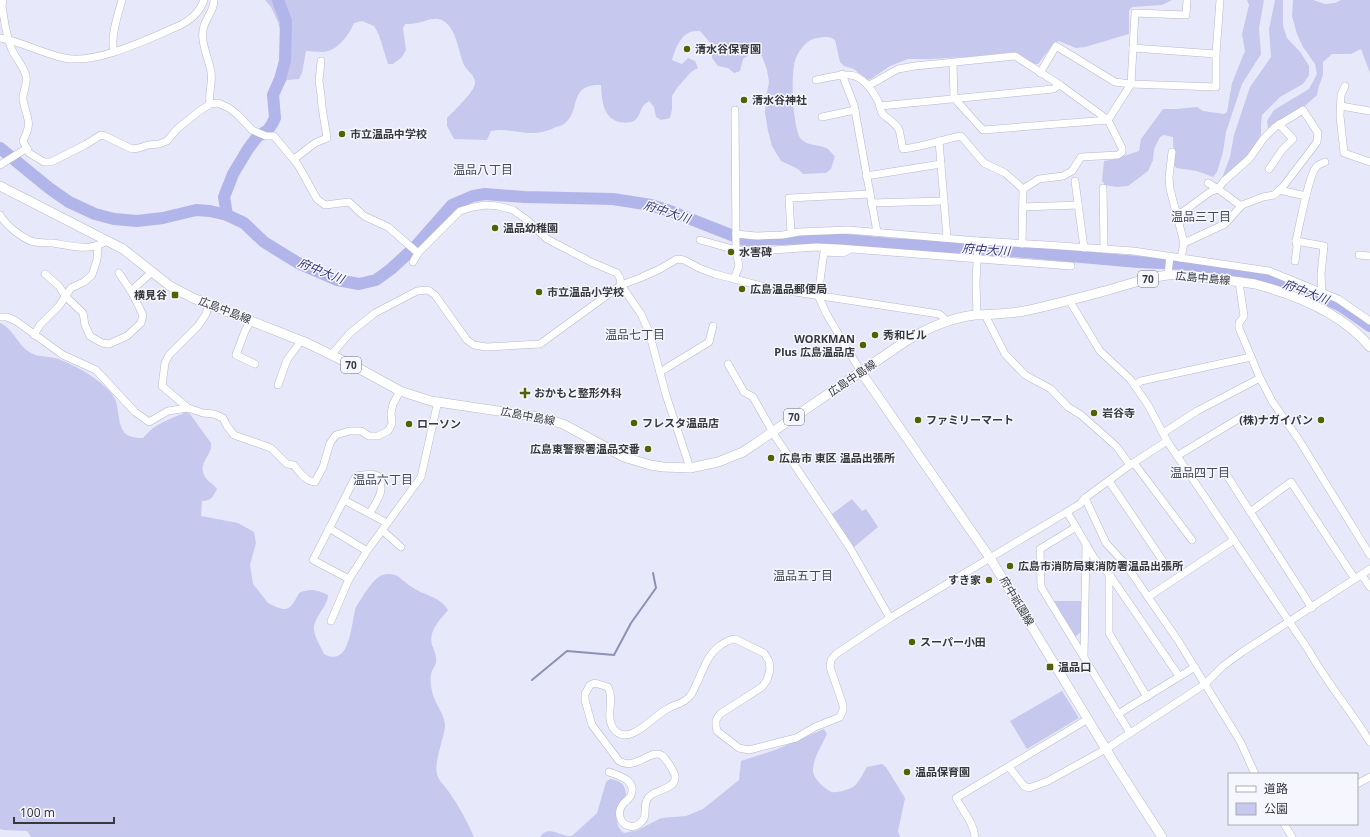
<svg xmlns="http://www.w3.org/2000/svg" width="1370" height="837" viewBox="0 0 1370 837" font-family="'Noto Sans','Noto Sans JP',sans-serif">
	<rect width="100%" height="100%" fill="#e7e9fa"/>
	<g fill="#c6c8ed">
		<path d="M265 0H1172L1162 5 1132 7 1129 11V34L1085 47 1076 48 1059 41 1054 43 1038 64H1034L1014 52 967 57 930 59H908L890 66 871 79 867 80 854 69 844 66 840 62 835 40C829 36 825 37 818 38 806 38 795 55 794 66 791 83 793 121 799 136 804 146 817 144 826 148 829 149 832 154 835 156L831 169 826 173 803 174 798 169 781 161 772 146 768 131 765 113 766 97 769 82 767 70 762 56 749 55 743 59 740 71 734 73 728 68 718 66 712 58V45L700 31C697 31 693 31 690 32 679 37 675 50 672 60L682 64 688 58 695 61 698 68 691 72 677 88 672 96V109L670 118 661 120 656 117 654 107 649 101C648 102 646 103 644 105 640 109 640 117 634 121 630 123 623 123 619 122 602 117 602 99 601 85 567 84 582 111 564 124 562 126 558 126 556 127 548 131 540 133 532 133 517 133 506 128 491 131L487 140 454 139 447 126V118C453 112 475 91 475 83 475 75 467 71 464 65 458 51 456 22 438 19 430 18 425 22 417 23 413 24 409 24 405 24L403 28 406 50 402 57 393 64H388L379 35 374 26 362 21 354 23C349 35 337 52 322 52 317 52 311 51 306 51L302 73 299 79 287 80 282 88 277 86 278 74 283 60 282 36 278 22 271 7Z"/>
		<polygon points="1247,0 1264,0 1259,28 1261,54 1242,84 1226,132 1223,152 1217,172 1213,177 1197,171 1176,168 1174,165 1173,137 1164,135 1160,137 1154,149 1153,160 1148,171 1128,186 1117,187 1105,185 1102,181 1104,161 1115,159 1139,151 1141,139 1163,109 1176,109 1197,107 1203,111 1224,114 1227,112 1232,83 1245,51 1242,34 1249,5"/>
		<polygon points="1275,0 1283,0 1283,26 1287,38 1301,53 1309,66 1309,75 1303,84 1280,97 1262,115 1261,124 1261,135 1252,150 1244,159 1222,178 1230,157 1234,135 1250,87 1271,57 1269,29"/>
		<polygon points="1293,0 1313,0 1325,4 1335,3 1341,0 1370,0 1370,73 1361,49 1351,54 1332,54 1323,62 1323,75 1319,86 1317,95 1306,105 1271,128 1268,128 1267,121 1274,110 1309,89 1317,74 1315,64 1303,47 1297,34 1292,16"/>
		<path d="M0 323C14 329 18 346 31 353 38 357 47 356 55 358 72 363 107 382 115 399 122 417 114 439 143 438 155 423 169 420 186 412L190 414 211 443C213 454 200 461 203 472 205 481 213 483 217 489 213 497 211 501 202 501L201 516 238 523 254 532 256 543 250 565 253 584 265 599 268 603C287 613 290 611 299 593 311 588 316 590 328 595 328 607 313 617 314 630 315 638 321 647 324 654 351 669 351 621 356 607 358 603 362 598 364 594 372 583 379 570 395 575 401 577 406 584 412 587 423 595 441 597 448 610 440 620 428 631 432 645 434 650 437 657 436 663 435 666 432 670 431 674 430 680 431 689 433 695 436 705 445 715 445 726 444 740 432 765 438 777 440 782 446 787 449 792 459 806 467 821 474 837H31L27 831 3 830 0 829Z"/>
		<polygon points="852,499 862,511 866,509 878,527 854,547 832,514"/>
		<polygon points="1054,601 1081,601 1081,632 1075,637"/>
		<polygon points="1062,691 1079,718 1027,749 1010,721"/>
		<path d="M824 729 827 734C822 745 814 757 813 769 812 777 824 789 832 792 838 793 847 790 853 787 859 783 863 773 867 767L882 764 886 767 905 798 898 831 900 837H540C549 824 560 837 572 836L597 813 606 782 610 779C620 780 626 785 626 795 624 798 619 802 618 806 615 815 616 828 624 833L638 830 661 818 686 816 703 809 739 780 741 761 775 750Z"/>
	</g>
	<g fill="none" stroke-linecap="round" stroke-linejoin="round">
		<polyline stroke="#8d90b7" stroke-width="2" points="532,680 567,651 614,655 631,623 656,588 653,573"/>
		<g stroke="#b2b5ea" stroke-width="12">
			<polyline points="0,148 49,188 69,202 95,214 114,219 137,221 163,218 196,210 210,211 227,215 244,223 264,242 298,263 337,280 359,284 376,280 391,269 415,247 452,205 473,196 485,194 524,197 613,199 651,205 670,211 744,240 823,238 891,244 1013,251 1138,262 1185,264 1241,272 1297,285 1341,306 1370,326"/>
			<polyline points="227,215 224,197 233,174 248,149 257,137 268,130 272,124 275,118 273,95 280,79 285,61 286,21 278,0"/>
		</g>
		<g stroke="#b7b8c9" stroke-width="8">
			<g id="minor">
				<path d="M3 0 2 5C4 20 6 36 12 50 16 59 24 66 26 76 28 85 22 92 23 100 27 120 33 121 23 141L29 153 44 162H51L85 145 101 135 105 136 132 149 139 148 148 145 159 144 167 141 177 129 198 112 210 104 218 103 229 108 238 115 252 130 266 136H274L298 165 317 199 325 205 349 202 364 216 388 227 418 253"/>
				<path d="M0 38C22 42 42 53 64 58 97 65 150 38 181 25 192 19 200 12 204 0"/>
				<polyline points="1133,48 1216,54"/>
				<path d="M114 52C110 38 118 14 122 0"/>
				<polyline points="953,63 954,98 983,130 1108,120 1131,84 1135,13 1186,15 1187,0"/>
				<polyline points="1040,73 1056,46 1115,82 1131,84 1216,87 1216,54 1220,0"/>
				<polyline points="842,74 854,105 877,232"/>
				<path d="M816 80C849 73 860 68 878 101 880 105 880 110 882 113 886 118 894 122 898 128 901 133 901 143 903 149 923 147 940 140 961 136L984 163 1005 173 1023 189"/>
				<polyline points="868,86 898,69 915,66 1015,56 1060,85 1108,120 1122,148 1122,152 1118,155 1081,157 1072,171 1063,176 1039,179 1023,189 1022,244"/>
				<polyline points="1345,86 1341,95 1340,116 1344,153 1370,162"/>
				<path d="M210 104C208 93 213 83 211 72 209 59 199 40 204 26 207 16 214 11 214 0"/>
				<polyline points="880,106 1053,89 1060,85"/>
				<polyline points="1341,106 1370,111"/>
				<polyline points="822,117 855,110"/>
				<polyline points="939,141 947,238"/>
				<polyline points="1172,152 1169,177 1170,189 1184,243 1181,258"/>
				<polyline points="294,159 315,143 327,138 322,107 321,95 319,81 321,61"/>
				<polyline points="0,165 27,148"/>
				<polyline points="1269,169 1282,150 1293,139 1279,124"/>
				<polyline points="866,176 941,164"/>
				<polyline points="1075,181 1084,248"/>
				<polyline points="1208,183 1218,189 1241,206"/>
				<polyline points="1103,188 1104,249"/>
				<polyline points="1279,190 1306,196"/>
				<polyline points="871,203 944,201"/>
				<polyline points="1023,207 1078,205"/>
				<path d="M0 215C6 225 19 236 31 241 37 243 46 243 53 243 73 246 88 252 107 241"/>
				<polyline points="1177,216 1210,192 1218,189 1224,181 1249,159 1264,138 1275,127 1303,110 1318,133 1317,142 1282,188 1274,195 1263,197 1242,205 1225,224 1184,243"/>
				<polyline points="791,233 789,198 870,194"/>
				<polyline points="736,234 756,236 783,235 799,232 848,230 978,241 1047,245 1133,251 1181,258 1269,271 1338,299 1370,321"/>
				<polyline points="700,240 736,250 757,251 816,247 839,248 1071,266"/>
				<polyline points="849,250 843,253 824,252 818,295 826,313 861,372"/>
				<polyline points="1359,255 1370,256"/>
				<polyline points="1295,261 1297,247 1296,241"/>
				<polyline points="413,262 418,253 460,211 473,207 486,205 498,206 513,210 527,220 547,239 591,262 617,273 620,278 621,285 641,314 649,332 666,395 690,468"/>
				<polyline points="45,274 59,286 65,296 83,313 85,325 90,336 102,343 109,344 127,336 141,323 143,315 131,291 119,273"/>
				<polyline points="1168,275 1170,256"/>
				<polyline points="734,279 739,266 736,250 735,110"/>
				<polyline points="1239,282 1244,316 1239,323 1239,328 1260,378 1272,401 1299,440 1370,555"/>
				<polyline points="131,291 152,272"/>
				<path d="M1322 293 1321 274 1324 246 1296 241C1299 228 1309 173 1317 166 1319 164 1323 163 1325 162"/>
				<path d="M1069 300 1100 351 1130 379 1148 405 1167 441 1309 651C1327 683 1351 711 1370 742"/>
				<polyline points="977,315 976,282 978,241"/>
				<polyline points="988,315 987,319 1005,354 1025,375 1051,389 1068,407 1081,415 1116,446 1130,465"/>
				<path d="M0 317H7L16 321 63 355 96 370 135 412 149 422 168 411 188 408 203 413 214 414 223 418 227 426 234 435 271 448 287 464 294 465C299 472 305 481 315 482L323 467 330 443 336 435 349 431H361L369 436H378L388 431 392 424 391 413 393 404 400 391"/>
				<polyline points="251,320 245,331 236,355 255,364"/>
				<polyline points="34,335 40,325 59,306 71,288 84,282 92,275 97,260 98,246"/>
				<polyline points="331,355 350,333 375,313 417,291 428,290 435,295 467,340 474,345 486,347 540,344 621,285 640,278 660,269 677,259 684,260 699,268 715,274 769,288 939,314 943,317 946,322"/>
				<polyline points="728,364 744,392 753,397 775,436 850,548 890,618"/>
				<polyline points="660,372 709,342 713,326"/>
				<polyline points="278,385 287,360 301,341"/>
				<polyline points="1135,385 1141,381 1251,357"/>
				<polyline points="188,408 162,386 165,363 169,355 198,326 206,314 209,304"/>
				<polyline points="1163,433 1197,411 1260,378"/>
				<polyline points="1177,456 1243,416"/>
				<polyline points="1134,463 1192,540"/>
				<polyline points="1224,471 1312,608"/>
				<polyline points="1109,481 1163,561"/>
				<polyline points="1085,498 1106,543 1126,565 1179,642 1240,741 1255,774"/>
				<polyline points="344,500 387,523"/>
				<polyline points="1067,512 1076,527 1040,549 1041,587 1130,733"/>
				<polyline points="1250,512 1291,482 1355,579"/>
				<polyline points="1076,527 1094,558 1109,574 1179,676"/>
				<polyline points="329,528 367,551"/>
				<polyline points="382,530 401,547"/>
				<polyline points="1109,574 1109,633 1147,697"/>
				<polyline points="1362,575 1370,587"/>
				<path d="M349 579 313 560 356 476 372 474 378 476C386 491 377 500 370 513"/>
				<polyline points="1148,597 1234,540"/>
				<polyline points="331,621 349,579 367,551 421,477 438,401"/>
				<polyline points="1084,657 1086,544"/>
				<polyline points="1118,714 1195,667"/>
				<polyline points="1009,767 1024,786 1028,788 1032,787 1048,781 1106,749 1205,684 1223,666 1242,652 1370,569"/>
				<path d="M609 772C619 776 637 780 631 795 630 799 625 801 623 804 617 812 619 823 629 826 633 827 637 826 640 823 649 817 642 806 648 798 654 788 685 790 672 769 669 764 666 758 661 755 651 749 635 771 619 761L592 725 585 700V694L590 685 595 683 608 687C615 700 605 716 613 728 628 749 653 716 667 709 675 704 684 704 690 696 693 693 694 689 696 685 703 671 707 654 721 645 726 642 729 639 735 639L764 653 769 661 770 670 767 680 762 687 720 714 716 720V726L717 731 739 748 749 750 796 738 815 727 840 717 843 710V705L830 667 831 660 836 654 890 618 1080 504 1085 498 1130 465 1167 441"/>
				<polyline points="1357,784 1370,777"/>
				<polyline points="1284,824 1292,837"/>
				<path d="M975 837C973 821 963 812 956 798L1088 719"/>
			</g>
		</g>
		<g stroke="#b7b8c9" stroke-width="10">
			<g id="major">
				<path d="M0 186 123 249 170 286 193 298 307 343 360 369 400 391 431 401 539 417 563 424 624 457 650 465 663 467 690 468 718 462 743 452 903 343C925 329 949 318 975 315 992 314 1008 314 1024 311 1053 305 1082 297 1112 289 1130 284 1148 277 1168 275 1185 274 1202 277 1219 279 1231 281 1243 282 1255 284 1297 295 1342 313 1370 347"/>
				<polyline points="861,372 990,558 1115,764 1162,837"/>
			</g>
		</g>
		<use href="#minor" stroke="#fff" stroke-width="7"/>
		<use href="#major" stroke="#fff" stroke-width="9"/>
	</g>
	<g fill="#546103" stroke="#f6f7fe" stroke-width="1.5">
		<circle cx="687" cy="49" r="4"/>
		<circle cx="744" cy="100" r="4"/>
		<circle cx="342" cy="134" r="4"/>
		<circle cx="495" cy="228" r="4"/>
		<circle cx="731" cy="252" r="4"/>
		<circle cx="742" cy="289" r="4"/>
		<circle cx="539" cy="292" r="4"/>
		<rect x="171" y="291" width="8" height="8" rx="2"/>
		<circle cx="875" cy="335" r="4"/>
		<circle cx="863" cy="345" r="4"/>
		<path d="M523 387h4v4h4v4h-4v4h-4v-4h-4v-4h4z"/>
		<circle cx="1094" cy="413" r="4"/>
		<circle cx="918" cy="420" r="4"/>
		<circle cx="1321" cy="420" r="4"/>
		<circle cx="634" cy="423" r="4"/>
		<circle cx="409" cy="424" r="4"/>
		<circle cx="648" cy="449" r="4"/>
		<circle cx="771" cy="458" r="4"/>
		<circle cx="1010" cy="566" r="4"/>
		<circle cx="989" cy="580" r="4"/>
		<circle cx="912" cy="642" r="4"/>
		<rect x="1046" y="663" width="8" height="8" rx="2"/>
		<circle cx="907" cy="772" r="4"/>
	</g>
	<g text-anchor="middle" stroke-width="3" stroke-linejoin="round" paint-order="stroke">
		<g fill="#f6f7fe" stroke="#717278" stroke-width="1">
			<rect x="1138" y="271" width="20" height="16" rx="3"/>
			<rect x="341" y="357" width="20" height="16" rx="3"/>
			<rect x="784" y="409" width="20" height="16" rx="3"/>
		</g>
		<g font-size="10" font-weight="bold" fill="#38393f">
			<text x="1148" y="283">70</text>
			<text x="351" y="369">70</text>
			<text x="794" y="421">70</text>
		</g>
		<g font-size="11" font-weight="bold" fill="#38393f" stroke="#f6f7fe" text-anchor="start">
			<text x="695" y="53">清水谷保育園</text>
			<text x="752" y="104">清水谷神社</text>
			<text x="350" y="138">市立温品中学校</text>
			<text x="503" y="232">温品幼稚園</text>
			<text x="739" y="256">水害碑</text>
			<text x="750" y="293">広島温品郵便局</text>
			<text x="547" y="296">市立温品小学校</text>
			<text x="167" y="299" text-anchor="end">横見谷</text>
			<text x="883" y="339">秀和ビル</text>
			<text x="855" y="343" text-anchor="end">WORKMAN<tspan x="855" dy="13">Plus 広島温品店</tspan></text>
			<text x="534" y="397">おかもと整形外科</text>
			<text x="1102" y="417">岩谷寺</text>
			<text x="926" y="424">ファミリーマート</text>
			<text x="1313" y="424" text-anchor="end">(株)ナガイパン</text>
			<text x="642" y="427">フレスタ温品店</text>
			<text x="417" y="428">ローソン</text>
			<text x="640" y="453" text-anchor="end">広島東警察署温品交番</text>
			<text x="779" y="462">広島市 東区 温品出張所</text>
			<text x="1018" y="570">広島市消防局東消防署温品出張所</text>
			<text x="981" y="584" text-anchor="end">すき家</text>
			<text x="920" y="646">スーパー小田</text>
			<text x="1058" y="671">温品口</text>
			<text x="915" y="776">温品保育園</text>
		</g>
		<g font-size="11" fill="#38393f" stroke="#f6f7fe">
			<text transform="translate(1203 278) rotate(5)" y="4">広島中島線</text>
			<text transform="translate(225 310) rotate(21)" y="4">広島中島線</text>
			<text transform="translate(852 378) rotate(-34)" y="4">広島中島線</text>
			<text transform="translate(528 416) rotate(11)" y="4">広島中島線</text>
			<text transform="translate(1017 601) rotate(59)" y="4">府中祇園線</text>
		</g>
		<g font-size="12" fill="#484957" stroke="#f6f7fe">
			<text x="483" y="174">温品八丁目</text>
			<text x="1201" y="221">温品三丁目</text>
			<text x="635" y="339">温品七丁目</text>
			<text x="1200" y="477">温品四丁目</text>
			<text x="383" y="484">温品六丁目</text>
			<text x="803" y="580">温品五丁目</text>
		</g>
		<g font-size="12" font-style="italic" fill="#393776" stroke="#f6f7fe">
			<text transform="translate(667 212) rotate(18)" y="4">府中大川</text>
			<text transform="translate(986 250) rotate(4)" y="4">府中大川</text>
			<text transform="translate(321 271) rotate(22)" y="4">府中大川</text>
			<text transform="translate(1306 292) rotate(21)" y="4">府中大川</text>
		</g>
	</g>
	<rect x="1228" y="773" width="130" height="52" fill="#f6f7fe" stroke="#aaabb2"/>
	<rect x="1236" y="786" width="20" height="6" fill="#ffffff" stroke="#aaabb2"/>
	<text x="1264" y="793" font-size="12" fill="#38393f">道路</text>
	<rect x="1236" y="803" width="20" height="12" fill="#c6c8ed" stroke="#aaabb2"/>
	<text x="1264" y="813" font-size="12" fill="#38393f">公園</text>
	<path d="M14 817v6h100v-6" fill="none" stroke="#38393f" stroke-width="2"/>
	<text x="20" y="817" font-size="12" fill="#38393f" stroke="#f6f7fe" stroke-width="3" paint-order="stroke">100 m</text>
</svg>
